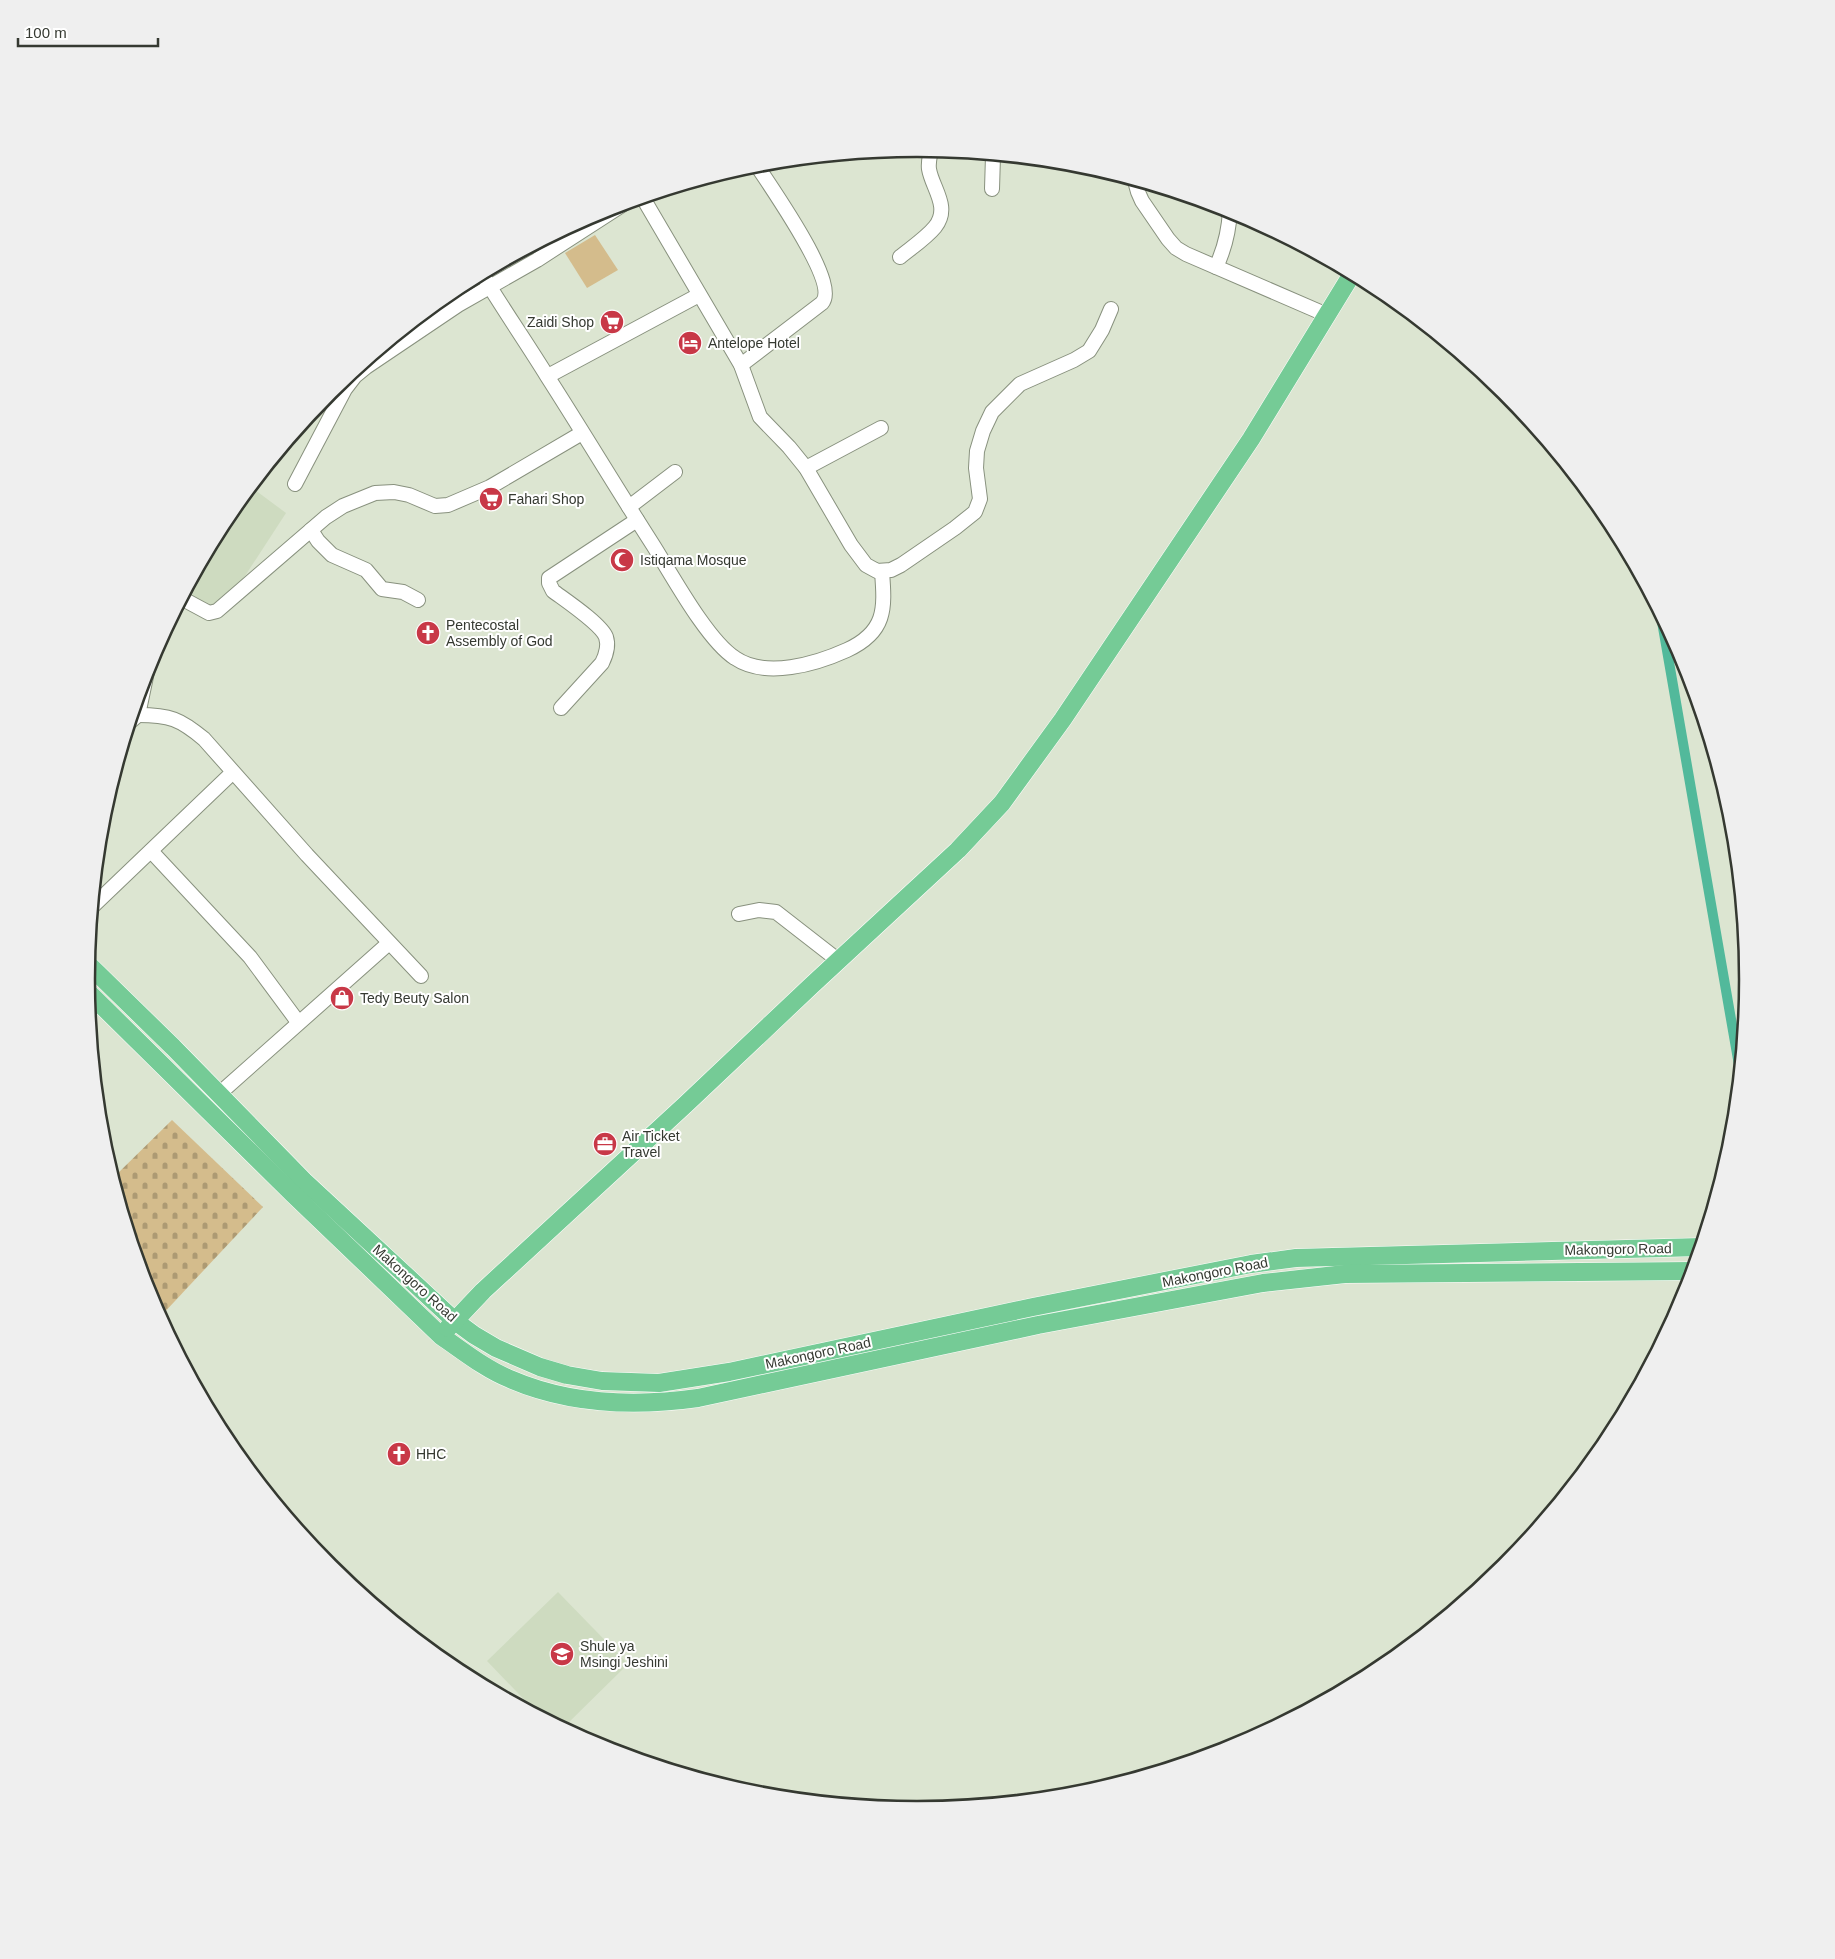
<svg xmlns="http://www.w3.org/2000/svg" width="1835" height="1959" viewBox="0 0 1835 1959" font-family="Arial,sans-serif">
	<defs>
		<pattern id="cemetery-stones" width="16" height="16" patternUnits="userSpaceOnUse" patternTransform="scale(1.25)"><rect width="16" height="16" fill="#d4bc8c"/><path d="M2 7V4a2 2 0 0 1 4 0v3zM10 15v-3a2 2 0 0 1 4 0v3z" fill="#ad9a73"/></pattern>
	</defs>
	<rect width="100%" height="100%" fill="#dce5d1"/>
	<g fill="#cedbc0">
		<polygon points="251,487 286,513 219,616 183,598 227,517"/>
		<polygon points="558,1592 628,1664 563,1728 539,1715 487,1661"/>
	</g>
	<polygon fill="#d4bc8c" points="595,235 618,270 587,288 565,253"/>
	<polygon fill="url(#cemetery-stones)" points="172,1120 263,1207 160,1317 149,1297 113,1178"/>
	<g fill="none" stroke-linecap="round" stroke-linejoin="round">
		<polyline stroke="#52b99b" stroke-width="10" points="1661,616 1740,1071"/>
		<g stroke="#88917e" stroke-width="16">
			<g id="minor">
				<polyline points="1135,181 1138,192 1142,201 1168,239 1176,248 1186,254 1327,315"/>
				<polyline points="992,189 993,156"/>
				<polyline points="643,198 741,365 760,417 789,447 806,468 851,545 866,565 877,571 891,570 901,565 955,528 975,512 980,499 976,468 977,451 983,431 992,412 1020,384 1074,360 1089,351 1102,330 1111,309"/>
				<path d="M900 257C911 248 926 238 935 227 951 207 932 188 929 169 928 162 930 156 931 150"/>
				<path d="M1216 267C1225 248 1229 231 1230 210"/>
				<path d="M482 274C503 309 526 342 547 376 583 432 617 489 653 545 672 575 707 640 735 658 766 679 816 664 847 650 886 632 885 609 882 572"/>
				<path d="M741 365 822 303C840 283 769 185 756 164"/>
				<polyline points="548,376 699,295"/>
				<polyline points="806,468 881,428"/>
				<polyline points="295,484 345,389 355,376 366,367 458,305 537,260 622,205"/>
				<polyline points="629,507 675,472"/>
				<polyline points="311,530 318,541 332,555 366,570 382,589 403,592 418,600"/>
				<polyline points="183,599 209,613 217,611 326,517 343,506 375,493 394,492 409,495 435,506 448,505 490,487 582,433"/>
				<path d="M561 708 602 663C606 655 609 646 606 637 601 624 565 600 553 591L549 583V578L637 520"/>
				<path d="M138 715C170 715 180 719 204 739L307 855 421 976"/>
				<polyline points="131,721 138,715 148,667"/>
				<polyline points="151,851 250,957 298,1022"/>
				<polyline points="94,905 232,773"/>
				<polyline points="739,914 759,910 776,912 839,961"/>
				<polyline points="219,1094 389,943"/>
			</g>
		</g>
		<g stroke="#fff" stroke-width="19">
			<g id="major">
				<polyline points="88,964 173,1047 304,1181 455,1321 474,1335 496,1348 540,1367 567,1375 602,1381 659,1383 729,1372 1033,1307 1251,1264 1296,1258 1701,1247"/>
				<path d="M87 991 293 1194 441 1336C463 1351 485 1369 510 1379 570 1405 634 1407 698 1398L1038 1325 1263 1283 1345 1274 1693 1271"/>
				<polyline points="448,1328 483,1291 685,1105 812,985 958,850 1002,803 1063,719 1251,439 1352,274"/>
			</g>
		</g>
		<use href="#minor" stroke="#fff" stroke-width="14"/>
		<use href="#major" stroke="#75cb96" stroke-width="18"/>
	</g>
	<defs>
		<g id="supermarket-disc" transform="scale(1.25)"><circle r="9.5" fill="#c83847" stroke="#fff"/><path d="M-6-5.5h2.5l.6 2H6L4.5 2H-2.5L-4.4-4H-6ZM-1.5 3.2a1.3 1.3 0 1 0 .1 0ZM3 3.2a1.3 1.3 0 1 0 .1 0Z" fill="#fff"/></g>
		<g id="hotel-disc" transform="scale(1.25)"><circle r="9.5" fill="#c83847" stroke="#fff"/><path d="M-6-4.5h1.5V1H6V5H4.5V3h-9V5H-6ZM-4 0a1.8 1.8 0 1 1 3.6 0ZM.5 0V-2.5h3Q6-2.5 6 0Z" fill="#fff"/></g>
		<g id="mosque-disc" transform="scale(1.25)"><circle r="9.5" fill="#c83847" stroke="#fff"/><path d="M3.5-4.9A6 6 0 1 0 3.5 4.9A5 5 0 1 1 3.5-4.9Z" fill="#fff"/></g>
		<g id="church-disc" transform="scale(1.25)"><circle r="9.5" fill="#c83847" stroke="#fff"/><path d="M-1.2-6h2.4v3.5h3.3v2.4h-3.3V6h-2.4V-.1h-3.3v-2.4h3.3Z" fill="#fff"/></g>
		<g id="shop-disc" transform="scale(1.25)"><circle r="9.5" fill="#c83847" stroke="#fff"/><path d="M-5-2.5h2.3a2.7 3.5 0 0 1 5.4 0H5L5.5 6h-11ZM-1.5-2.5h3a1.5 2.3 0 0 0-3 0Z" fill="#fff"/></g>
		<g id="office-disc" transform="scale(1.25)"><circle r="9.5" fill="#c83847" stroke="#fff"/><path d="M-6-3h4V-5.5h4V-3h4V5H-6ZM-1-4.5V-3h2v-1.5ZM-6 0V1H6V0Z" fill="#fff"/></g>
		<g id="school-disc" transform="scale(1.25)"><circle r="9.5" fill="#c83847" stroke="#fff"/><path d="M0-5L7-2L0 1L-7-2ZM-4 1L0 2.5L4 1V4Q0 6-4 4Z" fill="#fff"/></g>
	</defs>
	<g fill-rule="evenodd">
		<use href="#supermarket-disc" x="612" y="322"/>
		<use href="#hotel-disc" x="690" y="343"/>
		<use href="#supermarket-disc" x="491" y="499"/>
		<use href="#mosque-disc" x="622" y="560"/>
		<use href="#church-disc" x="428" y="633"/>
		<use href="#shop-disc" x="342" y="998"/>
		<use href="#office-disc" x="605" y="1144"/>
		<use href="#church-disc" x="399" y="1454"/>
		<use href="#school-disc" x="562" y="1654"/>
	</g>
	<g text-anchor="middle" stroke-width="4" stroke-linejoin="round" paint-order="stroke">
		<g font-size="14" fill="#353931" stroke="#fff" text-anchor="start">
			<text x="594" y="327" text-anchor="end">Zaidi Shop</text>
			<text x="708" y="348">Antelope Hotel</text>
			<text x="508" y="504">Fahari Shop</text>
			<text x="640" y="565">Istiqama Mosque</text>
			<text x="446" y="630">Pentecostal<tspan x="446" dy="16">Assembly of God</tspan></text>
			<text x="360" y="1003">Tedy Beuty Salon</text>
			<text x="622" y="1141">Air Ticket<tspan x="622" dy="16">Travel</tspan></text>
			<text x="416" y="1459">HHC</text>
			<text x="580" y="1651">Shule ya<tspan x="580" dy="16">Msingi Jeshini</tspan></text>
		</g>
		<g font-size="14" fill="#353931" stroke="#fff">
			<text transform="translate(1618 1249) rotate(-1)" y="5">Makongoro Road</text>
			<text transform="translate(1215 1272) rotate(-11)" y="5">Makongoro Road</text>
			<text transform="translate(415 1283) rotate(42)" y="5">Makongoro Road</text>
			<text transform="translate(818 1353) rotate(-12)" y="5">Makongoro Road</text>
		</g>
	</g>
	<path d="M0 0H1835V1959H0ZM95 979a822 822 0 1 1 1644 0a822 822 0 1 1-1644 0Z" fill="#efefef" fill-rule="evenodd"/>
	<path fill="none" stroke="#353931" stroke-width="2.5" d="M95 979a822 822 0 1 1 1644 0a822 822 0 1 1-1644 0Z"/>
	<path d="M18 38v8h140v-8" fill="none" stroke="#353931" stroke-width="2.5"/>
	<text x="25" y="38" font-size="15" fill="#353931" stroke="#ffffff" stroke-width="4" paint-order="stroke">100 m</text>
</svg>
